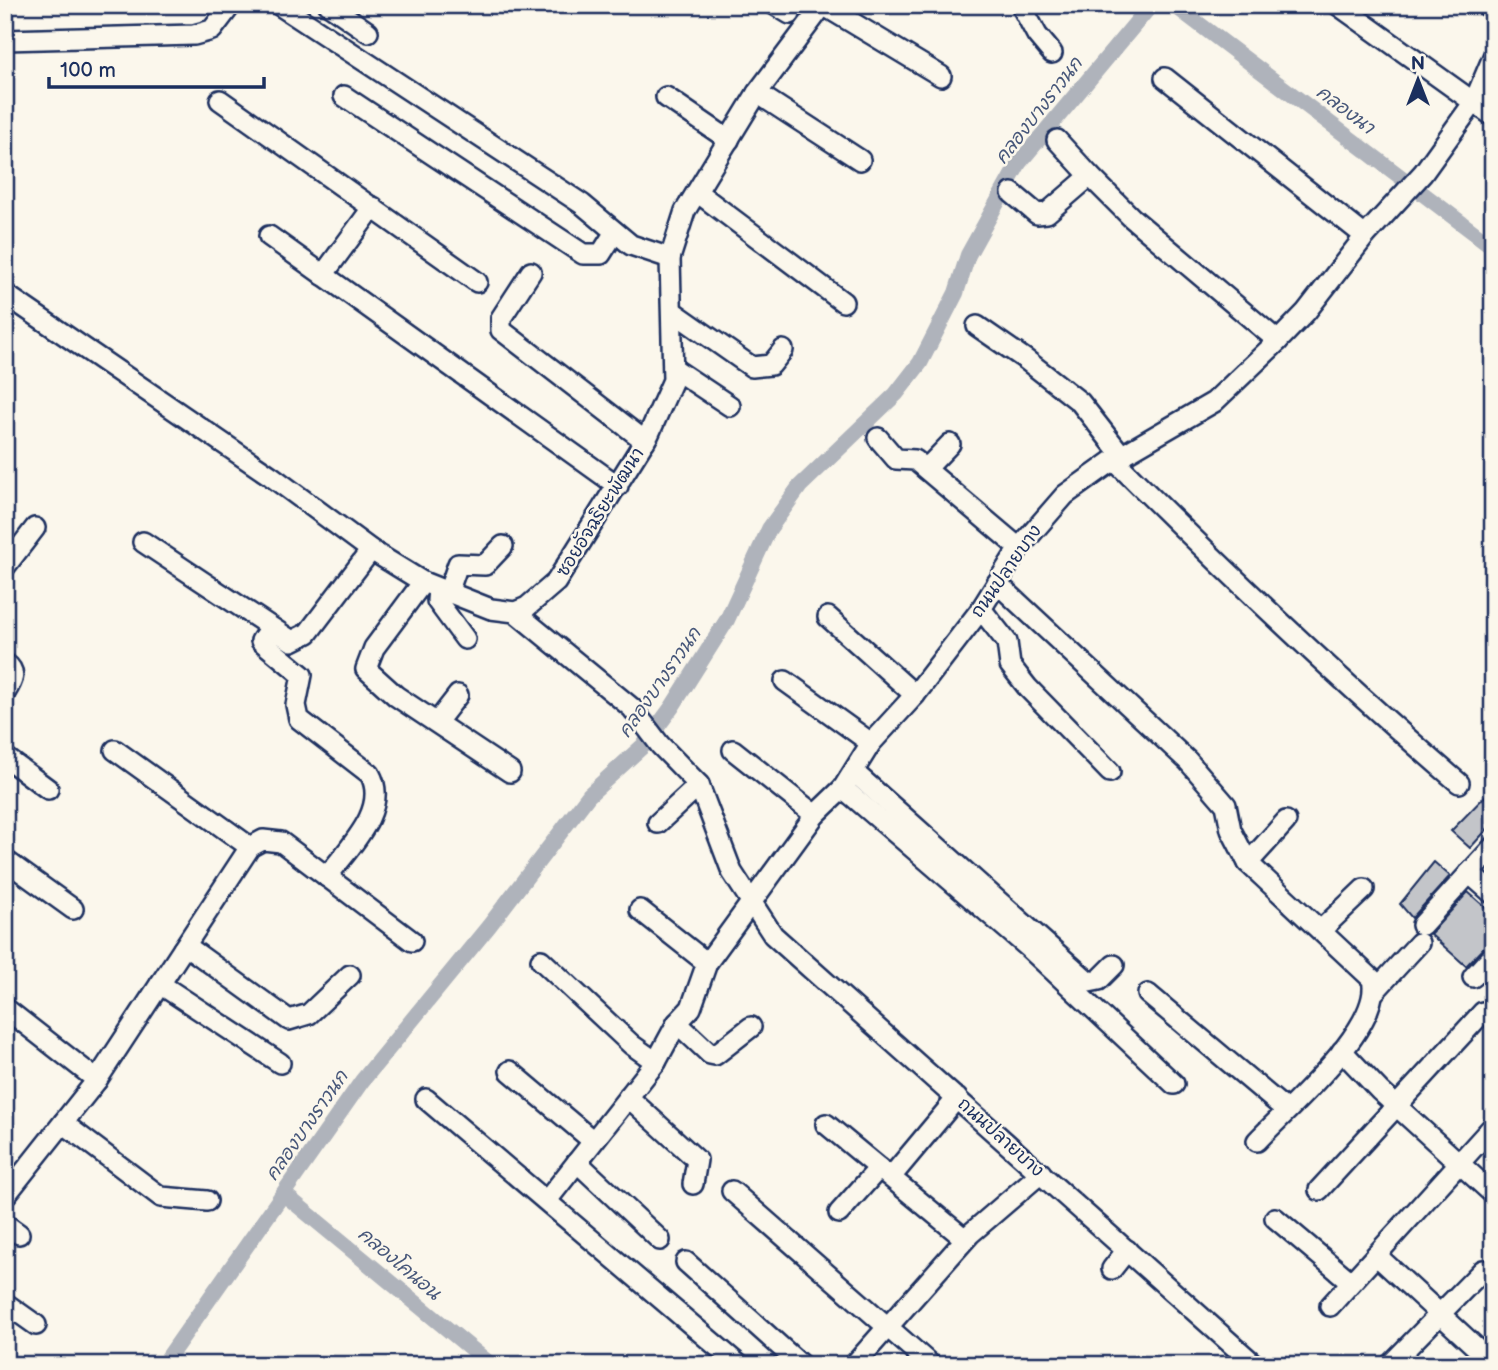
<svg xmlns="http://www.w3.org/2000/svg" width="1498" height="1370" viewBox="0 0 1498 1370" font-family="'Balsamiq Sans','Playpen Sans Thai',sans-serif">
	<rect width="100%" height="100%" fill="#fbf7ec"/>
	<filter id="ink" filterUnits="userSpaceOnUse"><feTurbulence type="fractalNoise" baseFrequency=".0143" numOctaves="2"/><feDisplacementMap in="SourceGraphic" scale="14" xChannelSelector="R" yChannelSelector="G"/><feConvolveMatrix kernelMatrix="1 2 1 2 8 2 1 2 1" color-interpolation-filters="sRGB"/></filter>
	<g filter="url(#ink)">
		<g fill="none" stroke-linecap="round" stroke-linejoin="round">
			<g stroke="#afb3bb" stroke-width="16">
				<polyline points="1174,5 1493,247"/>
				<polyline points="284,1194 491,1365"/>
				<polyline points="163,1365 362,1081 489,926 589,795 644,745 672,707 727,620 769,529 800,486 896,394 920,363 956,293 968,255 1019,163 1151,5"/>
			</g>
		</g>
		<g fill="#c3c5c9" stroke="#1b2f5e" stroke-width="2">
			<polygon points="1493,788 1493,823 1470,848 1451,831"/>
			<polygon points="1434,862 1450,876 1412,918 1400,904"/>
			<polygon points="1468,892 1493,914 1493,943 1484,947 1466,966 1430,934"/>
		</g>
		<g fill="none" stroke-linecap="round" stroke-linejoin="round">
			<g stroke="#1b2f5e" stroke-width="24">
				<g id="minor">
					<polyline points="279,5 582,204 631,245 670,258"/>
					<polyline points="329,5 368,32"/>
					<polyline points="775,5 790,14"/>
					<polyline points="823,5 941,76"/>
					<polyline points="1021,5 1037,35 1052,53"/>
					<polyline points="1338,5 1493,116"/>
					<polyline points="1486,5 1493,10"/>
					<polyline points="5,40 194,35 212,30 231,5"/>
					<polyline points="1165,78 1365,236"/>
					<polyline points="757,93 860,160"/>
					<polyline points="344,96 583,254 601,254 615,232"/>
					<polyline points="666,97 729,140"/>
					<polyline points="220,100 477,282"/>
					<polyline points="1057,140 1090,176"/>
					<polyline points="697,192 843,302"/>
					<polyline points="1012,193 1037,214 1047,213 1090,176 1132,218 1278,341"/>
					<polyline points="269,236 618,486"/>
					<polyline points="531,272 501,318 501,330 645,441"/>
					<polyline points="323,275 373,207"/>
					<polyline points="5,294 271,476 371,550 423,582 491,609 515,612 527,607 556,582 649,434 673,380 670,258 685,211 757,93 823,5"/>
					<polyline points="672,311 752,367 771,365 783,350"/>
					<polyline points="977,326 1025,359 1080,402 1123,457"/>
					<polyline points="673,368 730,406"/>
					<polyline points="878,438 896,459 915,460 1019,548"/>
					<path d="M1114 460C1226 572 1339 680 1459 783"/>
					<polyline points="926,469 950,444"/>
					<polyline points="143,542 292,641 308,633 371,550"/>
					<polyline points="5,567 35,528"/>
					<polyline points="423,582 374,648 366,669 396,696 510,772"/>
					<path d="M997 583 1188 761 1226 805 1231 830 1248 863 1372 979C1384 1026 1289 1107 1257 1141"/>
					<polyline points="438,589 437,601 465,639"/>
					<polyline points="448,593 458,564 485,565 503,546"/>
					<polyline points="981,609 1007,642 1010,665 1028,688 1110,772"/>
					<polyline points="515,612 632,708 660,745 699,785 732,872 773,935 1255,1365"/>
					<polyline points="828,617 915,695"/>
					<path d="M270 627 261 641 302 675 296 705 299 719 370 774C390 810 347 849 327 877"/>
					<path d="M5 663C18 672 12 682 5 693"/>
					<polyline points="785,681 871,743"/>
					<polyline points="437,722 458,695"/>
					<polyline points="115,750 250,847"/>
					<polyline points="733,750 815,815"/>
					<polyline points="5,757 48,789"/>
					<polyline points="855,773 1089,982 1099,980 1114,965"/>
					<polyline points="843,788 1029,948 1174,1084"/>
					<polyline points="658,823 699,785"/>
					<polyline points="5,860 73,909"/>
					<polyline points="1248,863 1286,821"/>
					<polyline points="1469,873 1493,894"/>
					<polyline points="640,910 707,963"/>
					<polyline points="1422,925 1493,847"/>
					<polyline points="1321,930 1364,889"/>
					<polyline points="183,949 192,950 289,1020 309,1014 350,975"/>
					<polyline points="541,960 632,1045 656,1062"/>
					<polyline points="1473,977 1493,955"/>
					<polyline points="160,984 280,1063"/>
					<polyline points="1375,991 1419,943"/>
					<polyline points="1148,994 1286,1110"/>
					<polyline points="5,1008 97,1080"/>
					<polyline points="677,1023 710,1054 715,1055 751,1027"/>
					<polyline points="1342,1051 1380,1091 1493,1194"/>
					<polyline points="510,1071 593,1141"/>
					<polyline points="628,1097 697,1160 693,1184"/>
					<polyline points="426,1099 739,1365"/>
					<polyline points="63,1123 161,1197 207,1201"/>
					<polyline points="826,1124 965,1239"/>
					<polyline points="577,1162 660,1240"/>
					<polyline points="891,1177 957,1098"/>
					<polyline points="1319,1190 1483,1012"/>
					<polyline points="732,1191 931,1365"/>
					<polyline points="5,1196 97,1080 250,847 263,840 281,842 412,941"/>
					<polyline points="548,1199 656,1062 677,1023 691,1008 707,963 815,815 843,788 871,743 915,695 981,609 1019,548 1065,495 1114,460 1214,402 1278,341 1306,312 1365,236 1423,173 1474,102 1493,57"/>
					<polyline points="839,1213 879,1168"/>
					<polyline points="1275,1218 1351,1282"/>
					<polyline points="5,1224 19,1234"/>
					<polyline points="1376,1255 1493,1363"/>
					<polyline points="686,1262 801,1365"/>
					<polyline points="1112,1269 1127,1250"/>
					<polyline points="5,1303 36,1325"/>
					<polyline points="1330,1306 1493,1126"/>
					<polyline points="854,1365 970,1234 1041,1173"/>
					<polyline points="1390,1365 1483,1270"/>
				</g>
			</g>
			<use href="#minor" stroke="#fbf7ec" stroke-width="19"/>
		</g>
	</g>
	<g text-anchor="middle" stroke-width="5" stroke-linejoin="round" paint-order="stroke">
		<g font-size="18" fill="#1b2f5e" stroke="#fbf7ec">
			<text transform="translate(600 512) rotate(-58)" y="6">ซอยอัจฉริยะพัฒนา</text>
			<text transform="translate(1006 571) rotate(-55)" y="6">ถนนปลายบาง</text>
			<text transform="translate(1001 1137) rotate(42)" y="6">ถนนปลายบาง</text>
		</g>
		<g font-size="19" font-style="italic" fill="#47577a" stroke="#fbf7ec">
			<text transform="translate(1346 109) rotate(37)" y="7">คลองนา</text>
			<text transform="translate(1038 110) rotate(-52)" y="7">คลองบางราวนก</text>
			<text transform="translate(659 682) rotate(-55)" y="7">คลองบางราวนก</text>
			<text transform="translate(306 1125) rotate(-55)" y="7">คลองบางราวนก</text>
			<text transform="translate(400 1263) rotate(40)" y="7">คลองโคนอน</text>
		</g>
	</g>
	<rect width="1498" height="1370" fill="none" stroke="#fbf7ec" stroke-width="28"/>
	<rect x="14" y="14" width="1470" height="1342" fill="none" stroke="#1b2f5e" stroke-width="2.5" filter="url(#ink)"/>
	<g transform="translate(1418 80)" stroke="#fbf7ec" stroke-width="5" paint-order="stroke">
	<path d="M0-5L12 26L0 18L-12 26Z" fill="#1b2f5e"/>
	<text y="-10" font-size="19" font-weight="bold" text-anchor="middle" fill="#1b2f5e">N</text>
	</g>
	<path d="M49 77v10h215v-10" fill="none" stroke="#1b2f5e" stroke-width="3.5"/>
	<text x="60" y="77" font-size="21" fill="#1b2f5e" stroke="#fbf7ec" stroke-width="5" paint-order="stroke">100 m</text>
</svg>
